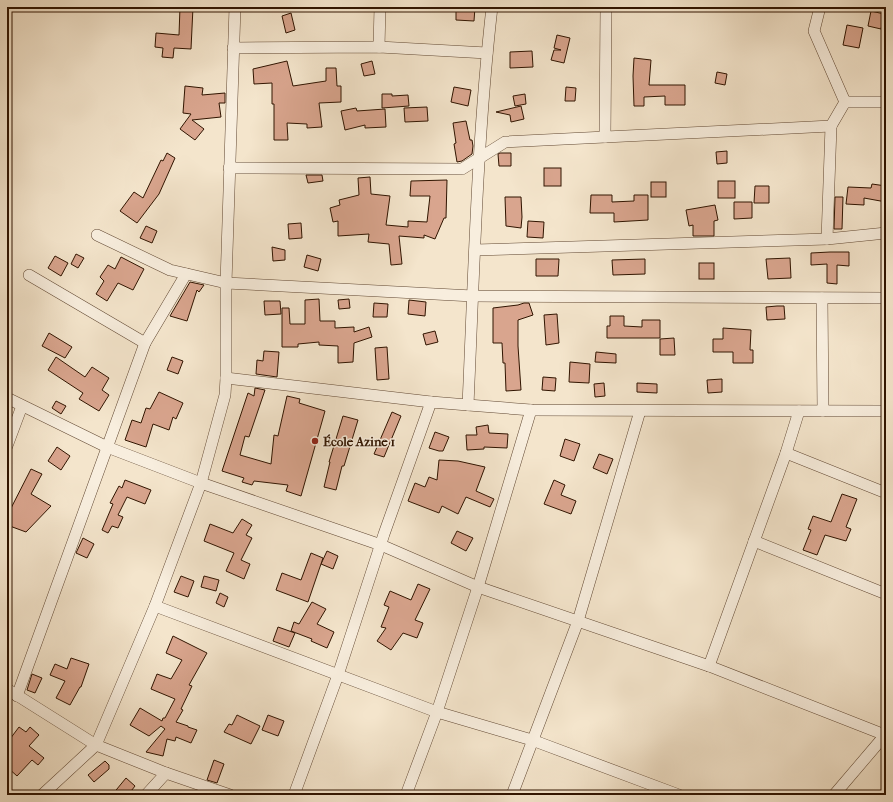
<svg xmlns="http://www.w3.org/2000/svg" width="893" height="802" viewBox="0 0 893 802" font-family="'IM FELL French Canon',serif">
	<rect width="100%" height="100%" fill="#f4e5cc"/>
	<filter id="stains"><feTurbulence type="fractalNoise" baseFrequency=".005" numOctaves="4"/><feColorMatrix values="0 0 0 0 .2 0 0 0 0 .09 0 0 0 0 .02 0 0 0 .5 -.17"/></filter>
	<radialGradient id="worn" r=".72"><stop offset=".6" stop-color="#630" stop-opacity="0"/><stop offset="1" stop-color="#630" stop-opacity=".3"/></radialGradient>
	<g fill="#d9a58e" stroke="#301400">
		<polygon points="180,7 193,7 191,49 174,48 173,58 162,57 163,48 155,47 156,33 179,35"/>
		<polygon points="456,7 475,7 474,21 456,20"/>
		<polygon points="871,11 884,14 881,29 868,26"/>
		<polygon points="291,13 295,30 286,33 282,16"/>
		<polygon points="847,25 863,28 859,48 843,45"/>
		<polygon points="557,35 570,38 564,63 551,60 554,50 561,50 554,48"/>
		<polygon points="532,51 533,67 510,68 510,52"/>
		<polygon points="634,58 651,60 649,85 685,85 685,105 665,105 665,96 644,97 644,106 634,106 633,76"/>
		<polygon points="287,61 293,86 326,81 326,68 336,68 337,86 341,86 341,102 319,103 322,127 307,128 307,124 287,123 288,140 274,140 274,104 272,104 272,83 254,84 253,69"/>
		<polygon points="372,61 375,74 364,76 361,64"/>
		<polygon points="717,72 727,74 725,85 715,83"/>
		<polygon points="185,86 203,88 202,95 225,93 225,103 219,103 221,117 192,120 204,129 195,140 180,129 191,114 183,113"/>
		<polygon points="454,87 471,90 468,106 451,102"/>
		<polygon points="566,87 576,88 575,101 565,101"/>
		<polygon points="382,94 392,94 392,96 408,95 409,106 382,108"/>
		<polygon points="525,94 526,104 515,106 513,96"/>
		<polygon points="521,106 524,119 511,122 510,115 496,112"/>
		<polygon points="427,107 428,121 405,122 404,108"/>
		<polygon points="356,108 357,111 385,109 386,127 365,128 365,125 345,130 341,111"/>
		<polygon points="466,121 470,140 472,140 473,146 472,154 462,161 457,162 454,144 456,143 453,123"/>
		<polygon points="727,151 727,163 717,164 716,152"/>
		<polygon points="167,153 175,158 159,194 137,223 120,211 134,192 143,198 161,160 163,161"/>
		<polygon points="500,153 511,153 511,166 499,166 498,154"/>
		<rect x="544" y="168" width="17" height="18"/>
		<polygon points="306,175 322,175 323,181 308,183"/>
		<polygon points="370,177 371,194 390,196 386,225 408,227 408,221 427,222 430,196 410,196 411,181 447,180 446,218 444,218 435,239 424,235 424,238 399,236 402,264 391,265 389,244 368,242 369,234 338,236 338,221 333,222 330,208 340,205 339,200 359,195 358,178"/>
		<rect x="718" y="181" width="17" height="17"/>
		<rect x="651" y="182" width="15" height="15"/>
		<polygon points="872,184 886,186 886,202 864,198 864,205 846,204 848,187 871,188"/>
		<polygon points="755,186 769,186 769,203 754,203"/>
		<polygon points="591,195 612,195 612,202 634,201 634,195 648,195 648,220 614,222 614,213 590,213"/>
		<polygon points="505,197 521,197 522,217 521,228 506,226"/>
		<polygon points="835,197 843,197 842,229 834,229"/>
		<polygon points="734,202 752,202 752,218 734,219"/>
		<polygon points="715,205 718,220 714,221 714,236 693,236 693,225 689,226 686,210"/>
		<polygon points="528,221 544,222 543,238 527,237"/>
		<polygon points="301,223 302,238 289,239 288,224"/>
		<polygon points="146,226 157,231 152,243 140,238"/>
		<polygon points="272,247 285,250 285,260 273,261"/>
		<polygon points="830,252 849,252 849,266 837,265 837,284 827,283 827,264 811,265 811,253"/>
		<polygon points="76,254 84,258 78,268 71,264"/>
		<polygon points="307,255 321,259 318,271 304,267"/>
		<polygon points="55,256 68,263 61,276 48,268"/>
		<polygon points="121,257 144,269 133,290 118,283 107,301 96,294 104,281 100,277 108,265 115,269"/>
		<polygon points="790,258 791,278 768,279 766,259"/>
		<polygon points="536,259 559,259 558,276 536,276"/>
		<polygon points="645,259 645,274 613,275 612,260"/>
		<rect x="699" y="263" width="15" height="16"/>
		<polygon points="190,282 204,285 199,292 197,290 187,321 170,316"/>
		<polygon points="319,299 320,321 335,321 335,328 354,327 354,332 369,327 372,337 354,343 353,362 338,363 338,346 319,345 319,342 298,344 298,347 282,347 282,308 289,308 290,324 305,324 305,300"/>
		<polygon points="349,299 350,308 339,309 338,300"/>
		<polygon points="409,300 426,302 425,316 408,314"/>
		<polygon points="264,301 280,301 281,314 265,315"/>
		<polygon points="374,303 388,304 387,317 373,317"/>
		<polygon points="524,303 529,303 533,315 518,320 518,346 521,390 506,391 505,363 503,363 502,343 493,343 493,308 518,305"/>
		<polygon points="777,306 784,306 785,319 767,320 766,307"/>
		<polygon points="557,314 559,343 546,345 544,315"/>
		<polygon points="610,316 624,316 624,326 642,327 642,320 660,320 660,338 607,338 607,326 610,326"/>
		<polygon points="723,328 751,330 750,350 753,350 753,363 733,363 733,352 713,352 713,339 723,339"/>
		<polygon points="435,331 438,342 426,345 423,334"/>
		<polygon points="49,333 72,347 65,358 42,346"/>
		<polygon points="674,338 675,355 660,355 660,339"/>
		<polygon points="387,347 389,379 377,380 375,348"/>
		<polygon points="264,351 279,352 277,377 256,374 257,360 263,361"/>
		<polygon points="596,352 616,354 616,363 595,362"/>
		<polygon points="56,357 85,377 92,367 109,378 102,390 109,395 99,411 79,399 83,393 48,370"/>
		<polygon points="172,357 183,361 178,374 167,370"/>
		<polygon points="570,362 590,364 589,383 569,382"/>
		<polygon points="543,377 556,378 555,391 542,390"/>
		<polygon points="722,379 722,392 708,393 707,380"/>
		<polygon points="604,383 605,396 595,397 594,384"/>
		<polygon points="637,383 657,384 657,393 637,392"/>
		<polygon points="255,388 265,390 249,437 245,436 240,455 271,464 274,435 278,436 287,396 300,399 299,403 325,411 301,496 286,491 288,485 254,481 252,485 242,482 244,478 222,471 248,393 254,396"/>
		<polygon points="159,392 183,403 176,419 173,417 169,430 153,424 146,447 125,440 132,420 141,423 146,408 150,409"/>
		<polygon points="56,401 66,406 61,414 52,408"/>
		<polygon points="392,412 401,416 384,457 374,454"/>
		<polygon points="343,416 358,420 344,466 342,466 336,490 324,487 330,462 329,462"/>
		<polygon points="488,425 489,433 508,434 507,448 484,447 484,449 467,450 466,435 477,435 476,427"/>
		<polygon points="435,432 449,437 443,451 439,451 429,448"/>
		<polygon points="565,439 580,444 574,461 560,456"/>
		<polygon points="57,447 70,456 61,470 48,461"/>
		<polygon points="599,454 613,459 607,474 593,468"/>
		<polygon points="439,460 458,461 485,467 476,491 494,499 490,507 466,497 458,514 442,506 439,513 408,501 415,483 425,487 429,477 437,480"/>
		<polygon points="31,469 42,474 31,494 51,506 26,532 7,525 7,516"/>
		<polygon points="125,480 151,490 145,504 127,497 118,515 123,517 118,528 112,526 108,533 102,530 113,504 110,503 119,486 122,488"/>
		<polygon points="554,480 565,485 561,495 576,501 571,514 544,504"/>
		<polygon points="842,494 857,499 846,527 851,529 846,541 825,535 817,555 803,550 811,530 808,529 813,516 831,522"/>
		<polygon points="242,519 252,525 246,535 252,538 241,560 250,564 244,579 226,571 234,553 204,541 210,524 233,533"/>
		<polygon points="457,531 473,538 466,551 451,543"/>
		<polygon points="83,538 94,544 87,558 76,553"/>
		<polygon points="327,551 338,556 333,569 321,564"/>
		<polygon points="311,553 323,558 308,602 276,590 282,573 301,580"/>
		<polygon points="181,576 194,581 188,597 174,592"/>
		<polygon points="204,576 219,580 216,591 201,587"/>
		<polygon points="418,584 430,589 415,620 423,623 417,638 403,633 391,650 377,641 386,628 381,627 389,607 384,605 390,591 411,600"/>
		<polygon points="220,593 228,597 224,607 216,603"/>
		<polygon points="312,602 326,609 317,624 334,632 327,648 311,641 312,639 291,631 294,622 299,624"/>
		<polygon points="278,627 295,633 289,647 273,641"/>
		<polygon points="173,636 207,653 189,685 192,686 181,709 183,710 176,722 188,726 188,727 197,730 191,743 176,737 175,741 167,739 163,756 146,752 165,729 161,726 149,736 130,725 140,708 162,721 163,718 165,718 175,699 151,689 157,674 171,679 182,660 166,653"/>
		<polygon points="71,658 89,664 81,687 80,687 70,705 56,698 65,681 50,675 55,664 67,669"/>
		<polygon points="32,674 42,678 35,693 27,690"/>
		<polygon points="237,715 260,726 251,744 224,732 229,724 232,725"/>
		<polygon points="268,715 284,721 278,736 262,730"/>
		<polygon points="19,727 26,732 30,727 39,735 29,746 44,758 38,765 32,760 17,776 7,767 7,743"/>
		<polygon points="214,760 224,764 217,783 207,780"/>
		<polygon points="105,761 109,765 109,769 94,782 88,775"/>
		<polygon points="126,778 135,786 128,795 112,795"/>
	</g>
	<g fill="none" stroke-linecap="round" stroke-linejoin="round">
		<g stroke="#614833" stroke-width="12">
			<g id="minor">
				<path d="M492 7C477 139 474 272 468 405L531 410 886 411"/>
				<polyline points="820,7 814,31 845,102"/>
				<polyline points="379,47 380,7"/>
				<polyline points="233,48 379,47 487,53"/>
				<polyline points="605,137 606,7"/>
				<polyline points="229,168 462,169 505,142 831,126 845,102 886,102"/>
				<polyline points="97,235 170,270 226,283 473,296 886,298"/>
				<polyline points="827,239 831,126"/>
				<polyline points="475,250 827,239 886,233"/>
				<polyline points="29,275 145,343"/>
				<polyline points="822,298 823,411"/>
				<polyline points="226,378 431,402"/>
				<polyline points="7,398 107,447 201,483 381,545 478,587 709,666 885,735"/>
				<polyline points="7,446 22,406"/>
				<polyline points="786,453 886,493"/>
				<polyline points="754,541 886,594"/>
				<polyline points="155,606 437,712 532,740 679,795"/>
				<polyline points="709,666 786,453 799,411"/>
				<polyline points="7,689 96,745 166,773 230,795"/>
				<polyline points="17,696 145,343 186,274"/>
				<polyline points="42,795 96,745 155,606 201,483 225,395 226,378 226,283 235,7"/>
				<polyline points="146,795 166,773"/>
				<polyline points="294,795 338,675 384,534 431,402 468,405"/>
				<polyline points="406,795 437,712 478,587 531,410"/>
				<polyline points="512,795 578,621 640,411"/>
				<polyline points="834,795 886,734"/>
			</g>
		</g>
		<use href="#minor" stroke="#f8eede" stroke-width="11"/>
	</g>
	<circle fill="#8f2418" stroke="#f8eede" stroke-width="1.5" cx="315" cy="441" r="4"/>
	<g text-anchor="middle" stroke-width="3" stroke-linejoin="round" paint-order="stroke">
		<g font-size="13" font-weight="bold" fill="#301400" stroke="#f8eede" text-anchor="start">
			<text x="323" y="446">École Azine 1</text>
		</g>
	</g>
	<rect width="893" height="802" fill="none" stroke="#f4e5cc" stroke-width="24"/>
	<rect x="8" y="8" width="877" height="786" fill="none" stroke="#301400" stroke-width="2"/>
	<rect x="12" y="12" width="869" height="778" fill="none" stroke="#301400"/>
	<rect width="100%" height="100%" filter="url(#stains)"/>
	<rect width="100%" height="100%" fill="url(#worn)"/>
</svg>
